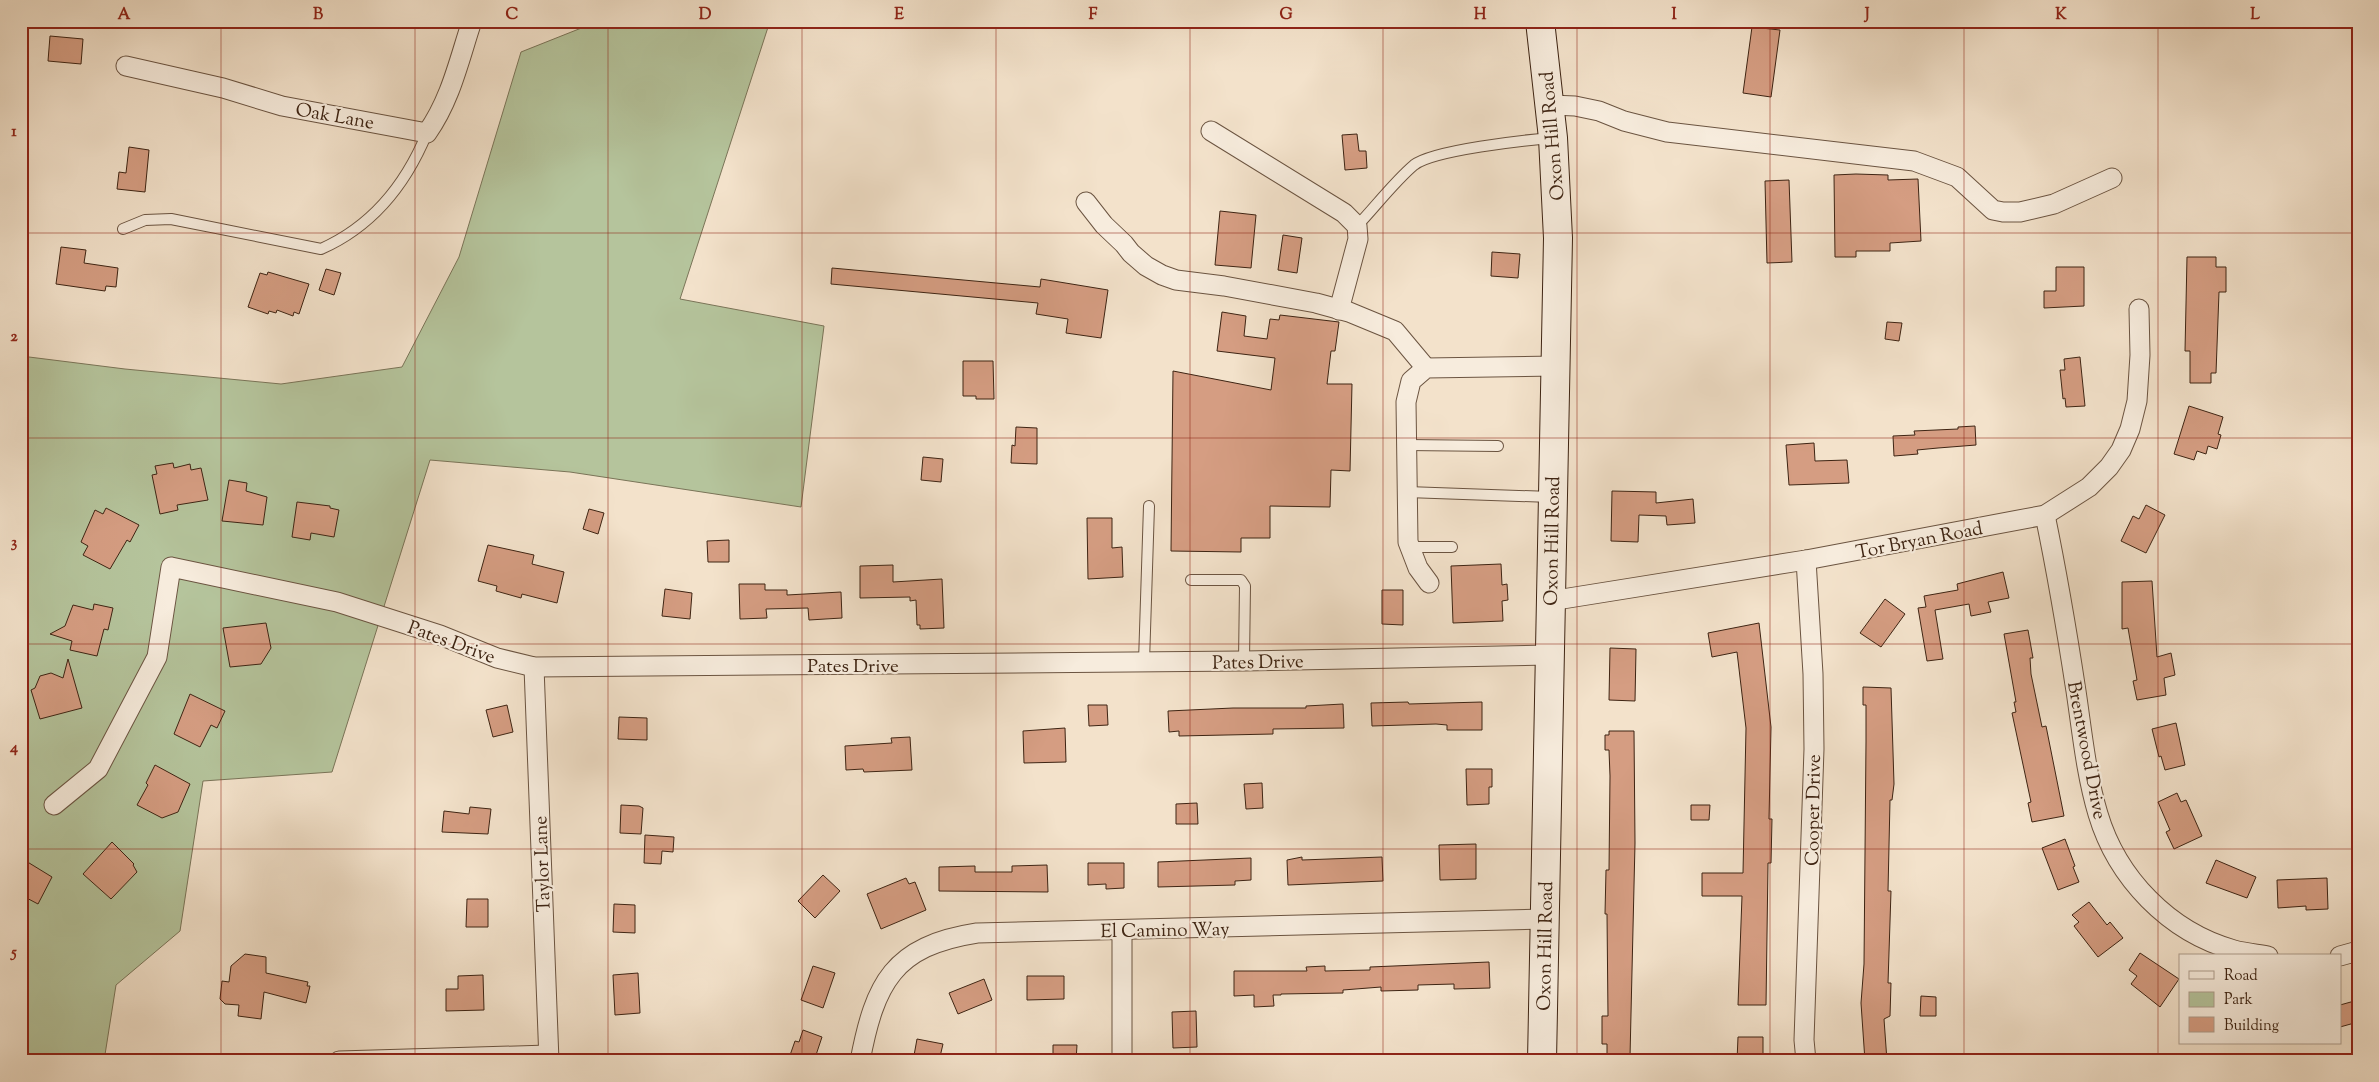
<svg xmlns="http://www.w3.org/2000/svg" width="2379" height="1082" viewBox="0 0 2379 1082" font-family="'Sorts Mill Goudy',serif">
	<rect width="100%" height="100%" fill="#f3e2cb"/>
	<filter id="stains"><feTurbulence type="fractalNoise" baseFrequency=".004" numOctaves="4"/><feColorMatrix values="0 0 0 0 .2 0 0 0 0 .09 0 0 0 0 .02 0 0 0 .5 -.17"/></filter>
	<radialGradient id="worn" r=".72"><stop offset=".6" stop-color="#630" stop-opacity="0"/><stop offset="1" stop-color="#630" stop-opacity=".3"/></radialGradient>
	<polygon fill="#b5c49c" stroke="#7a7458" points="599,21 770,21 680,299 824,326 801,507 570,472 430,460 332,772 203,781 180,931 116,985 104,1061 21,1061 21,356 125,369 281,384 402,367 459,257 521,52"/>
	<g fill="#d59d82" stroke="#3e2413">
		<polygon points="1752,27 1780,30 1771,97 1743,93"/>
		<polygon points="50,36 83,39 81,64 48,61"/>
		<polygon points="1357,134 1359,151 1366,151 1367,168 1345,170 1342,135"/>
		<polygon points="129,147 149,150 145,192 117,189 119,172 126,173"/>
		<polygon points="1856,174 1888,175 1888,180 1918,179 1921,241 1890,243 1890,251 1856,251 1856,257 1835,257 1834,175"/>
		<polygon points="1789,180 1792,262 1767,263 1765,181"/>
		<polygon points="1220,211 1256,215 1251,268 1215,265"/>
		<polygon points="1283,235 1302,238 1297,273 1278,270"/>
		<polygon points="61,247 86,250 84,263 118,268 116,287 106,286 105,291 56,284"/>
		<polygon points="1492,252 1520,254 1518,278 1491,276"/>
		<polygon points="2187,257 2216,257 2216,267 2226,267 2226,292 2219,292 2216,373 2211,373 2211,383 2190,383 2190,351 2185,351"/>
		<polygon points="2056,267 2084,267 2084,306 2044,308 2044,291 2056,291"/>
		<polygon points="832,268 1040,287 1041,279 1108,290 1101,338 1066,333 1068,319 1036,314 1038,303 831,284"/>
		<polygon points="326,269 341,273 334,295 319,290"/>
		<polygon points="268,272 309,284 299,314 294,312 293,316 277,310 276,313 269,311 268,314 248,307 260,273 267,275"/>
		<polygon points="1222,312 1246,316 1244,336 1267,339 1270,319 1279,320 1280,315 1339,322 1335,351 1331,351 1327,384 1352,384 1350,471 1331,470 1330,507 1270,506 1270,538 1241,538 1241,552 1171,551 1173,371 1271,390 1275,358 1217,351"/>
		<polygon points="1887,322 1902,323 1899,341 1885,339"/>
		<polygon points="2080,357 2085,406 2066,407 2065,398 2063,399 2060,370 2065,370 2064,359"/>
		<polygon points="963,361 993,361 994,399 976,399 976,396 963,396"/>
		<polygon points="2189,406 2223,417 2218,434 2221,435 2217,449 2208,446 2206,454 2197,451 2194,460 2174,454"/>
		<polygon points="1975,426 1976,445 1938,448 1917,450 1918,454 1894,456 1893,436 1915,435 1914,431 1958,429 1958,427"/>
		<polygon points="1016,427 1037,428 1037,464 1011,463 1012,445 1015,446"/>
		<polygon points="1814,443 1815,461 1847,460 1849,483 1789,485 1786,445"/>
		<polygon points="923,457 943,459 941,482 921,480"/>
		<polygon points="173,463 174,468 190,464 191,470 201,468 208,500 177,505 178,510 160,514 152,475 157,474 155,466"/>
		<polygon points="229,480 247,483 246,491 267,497 263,525 222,521"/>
		<polygon points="1612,491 1656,492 1656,503 1693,499 1695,523 1667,525 1666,516 1639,515 1638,542 1611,541"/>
		<polygon points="297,502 330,506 330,508 339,510 334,537 311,533 310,540 292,537"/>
		<polygon points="2146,505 2165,515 2146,553 2121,541 2133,516 2139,519"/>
		<polygon points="106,508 139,525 130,542 127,540 110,569 83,555 88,546 81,542 95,510 103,514"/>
		<polygon points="589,509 604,513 598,534 583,529"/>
		<polygon points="1087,518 1112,518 1112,548 1122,547 1123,577 1088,579"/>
		<polygon points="729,540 729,562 708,562 707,541"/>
		<polygon points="488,545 534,555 532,564 564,572 557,603 522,594 521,598 496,591 497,586 478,581"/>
		<polygon points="1501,564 1502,585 1507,584 1508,600 1502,601 1503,621 1453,623 1451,566"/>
		<polygon points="893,565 893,582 942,579 944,628 920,629 920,625 917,625 916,600 910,601 910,597 860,598 860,566"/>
		<polygon points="2003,572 2009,598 1988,602 1991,612 1971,616 1969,604 1935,610 1943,659 1927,661 1918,608 1926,607 1924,596 1958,590 1957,584"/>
		<polygon points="2152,581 2157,657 2171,653 2175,675 2164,678 2166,695 2137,700 2133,681 2137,680 2128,628 2122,629 2122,582"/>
		<polygon points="739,584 765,584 765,590 787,590 787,595 841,592 842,618 809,620 808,608 766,609 767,618 740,619"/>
		<polygon points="665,589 692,593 690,619 662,616"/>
		<polygon points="1382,590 1403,590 1403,625 1382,624"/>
		<polygon points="1885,599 1905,614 1881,647 1860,633"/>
		<polygon points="94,604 113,608 108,630 104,629 97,656 70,650 72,641 50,634 65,626 73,605 93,610"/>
		<polygon points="266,623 271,648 261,664 230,667 223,628"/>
		<polygon points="1759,623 1771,727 1769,819 1772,819 1771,863 1768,863 1766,1005 1738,1005 1742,896 1702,896 1702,873 1743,873 1746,728 1737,652 1712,657 1708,633"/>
		<polygon points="2028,630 2033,658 2030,658 2031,674 2042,727 2046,726 2064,816 2032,822 2028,803 2031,802 2012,713 2016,712 2014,702 2016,702 2004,634"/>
		<polygon points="1610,648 1636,649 1635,701 1609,700"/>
		<polygon points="68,659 82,708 40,719 31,690 35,688 40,676 51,673 63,678"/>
		<polygon points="1863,687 1891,688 1894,784 1892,800 1890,800 1888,891 1891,891 1888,983 1891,983 1890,1016 1884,1019 1887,1061 1865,1061 1861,1003 1864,964 1866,742 1866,705 1863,705"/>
		<polygon points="190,694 225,711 217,728 211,725 200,747 174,734"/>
		<polygon points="1408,702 1409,704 1482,702 1482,730 1447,730 1447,725 1436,724 1372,726 1371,703"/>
		<polygon points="1343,704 1344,728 1273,729 1273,734 1179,736 1179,731 1169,732 1168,711 1233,708 1306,708 1306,706"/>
		<polygon points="507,705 513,732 493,737 486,710"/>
		<polygon points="1088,705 1107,705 1108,725 1089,726"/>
		<polygon points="619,717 647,718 647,740 618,739"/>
		<polygon points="2176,723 2185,765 2165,770 2161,756 2159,757 2152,729"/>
		<polygon points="1065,728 1066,762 1024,763 1023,731"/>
		<polygon points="1609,731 1634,731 1635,843 1630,1057 1607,1056 1607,1044 1602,1044 1602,1016 1608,1016 1607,914 1605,914 1606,870 1609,870 1610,776 1609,750 1605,750 1605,735 1609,735"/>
		<polygon points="910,737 912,770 864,772 863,769 846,770 845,746 892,743 891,738"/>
		<polygon points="155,765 190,784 178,812 162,818 137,805 148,785 146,783"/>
		<polygon points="1466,769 1492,769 1492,787 1489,787 1489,804 1467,805"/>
		<polygon points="1262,783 1263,808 1246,809 1244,784"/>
		<polygon points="2177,793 2181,802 2186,800 2202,836 2174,849 2166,832 2170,830 2158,802"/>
		<polygon points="1197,803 1198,824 1176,824 1176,804"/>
		<polygon points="621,805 639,806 643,808 641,834 620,833"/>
		<polygon points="1691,805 1710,805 1709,820 1691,820"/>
		<polygon points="470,807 491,809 488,834 442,832 444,811 469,814"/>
		<polygon points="645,835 674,837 673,852 662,851 661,864 644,863"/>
		<polygon points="2065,839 2075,866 2073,867 2079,882 2058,890 2042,848"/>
		<polygon points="112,842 134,864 133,865 137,872 111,899 83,874"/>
		<polygon points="1476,844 1476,879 1440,880 1439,845"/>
		<polygon points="1302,857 1302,860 1382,857 1383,881 1288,885 1287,860"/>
		<polygon points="21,858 52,877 38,904 21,895"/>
		<polygon points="1251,858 1251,880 1235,881 1235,885 1158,887 1158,862"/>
		<polygon points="2216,860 2256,877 2247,898 2206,883"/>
		<polygon points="1088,863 1124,863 1124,888 1106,889 1106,884 1088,885"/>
		<polygon points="1047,865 1048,892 939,891 939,867 975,866 975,872 1012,872 1012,866"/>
		<polygon points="823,875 840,891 815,918 798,901"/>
		<polygon points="906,878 909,884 915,882 926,910 881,929 867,894"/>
		<polygon points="2327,878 2328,909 2306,910 2306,906 2278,908 2277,880"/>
		<polygon points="467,899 488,899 488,927 466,927"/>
		<polygon points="2089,902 2107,925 2110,922 2123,938 2098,957 2074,926 2079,922 2072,915"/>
		<polygon points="614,904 635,905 635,933 613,932"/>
		<polygon points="2140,953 2179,979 2160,1007 2131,984 2137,976 2129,970"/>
		<polygon points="245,954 266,957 266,973 308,982 307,986 310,986 306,1003 264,992 261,1019 238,1016 239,1005 225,1004 220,999 222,981 229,982 231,966"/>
		<polygon points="1489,962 1490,988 1454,989 1454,984 1418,985 1418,990 1381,991 1381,987 1343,990 1343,993 1281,994 1281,995 1273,995 1274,1006 1254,1007 1254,995 1234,996 1234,971 1307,971 1306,967 1325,966 1325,971 1370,970 1370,967"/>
		<polygon points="813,966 835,973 823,1008 801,1000"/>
		<polygon points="638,973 640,1013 615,1015 613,975"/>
		<polygon points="483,975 484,1010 446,1011 446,989 458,989 458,976"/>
		<polygon points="1027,976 1064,976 1064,999 1027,1000"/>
		<polygon points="984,979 992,1000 958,1014 949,993"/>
		<polygon points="1921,996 1936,997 1936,1016 1920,1016"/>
		<polygon points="2358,1000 2358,1022 2340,1027 2340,1005"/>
		<polygon points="1196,1011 1197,1047 1173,1048 1172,1012"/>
		<polygon points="803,1030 822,1037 814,1061 788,1061 795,1041 799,1042"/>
		<polygon points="1738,1037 1763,1037 1763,1061 1737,1061"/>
		<polygon points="917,1039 943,1044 939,1061 913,1061"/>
		<polygon points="1053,1045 1077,1045 1076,1061 1053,1061"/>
	</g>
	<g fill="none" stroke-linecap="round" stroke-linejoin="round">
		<g stroke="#6b5441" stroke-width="12">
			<g id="service">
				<path d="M1357 226C1376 206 1394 182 1414 165 1433 150 1526 140 1552 138"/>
				<path d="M123 229 145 220 171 219 321 249C373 226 406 184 427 133"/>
				<polyline points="1407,445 1498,446"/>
				<polyline points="1407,492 1551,497"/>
				<polyline points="1409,547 1452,547"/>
				<polyline points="1191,580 1241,580 1245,586 1244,661"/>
				<polyline points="1144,662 1149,506"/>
				<polyline points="1463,1061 1540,1061"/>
			</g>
		</g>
		<g stroke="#6b5441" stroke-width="21">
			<g id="minor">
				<path d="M126 66 223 88 282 106 427 133C451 99 459 60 472 21"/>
				<polyline points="1551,105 1575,106 1599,111 1624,121 1667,132 1914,161 1957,177 1993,210 2003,212 2020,212 2054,204 2112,178"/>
				<polyline points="1211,131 1344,213 1357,226 1358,239 1339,310"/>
				<polyline points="1086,202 1104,225 1124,244 1131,253 1146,266 1162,275 1176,280 1224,286 1316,303 1349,312 1395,331 1426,368"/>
				<path d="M2045 515C2057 573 2067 632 2076 691 2082 731 2086 774 2098 814 2117 878 2169 932 2234 950 2245 953 2257 954 2268 956"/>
				<polyline points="1429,583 1418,568 1408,542 1406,402 1411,381 1426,368 1556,366"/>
				<polyline points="1550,601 1806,560 2045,515 2089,487 2109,467 2121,450 2130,429 2137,401 2140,355 2139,309"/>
				<polyline points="534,667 549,1061"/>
				<polyline points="54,805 98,769 157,657 171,567 337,602 440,635 497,658 534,667 1244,661 1548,655"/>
				<polyline points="1122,931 1122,1061"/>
				<polyline points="2340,956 2358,951"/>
				<polyline points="339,1061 548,1055"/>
				<path d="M860 1061C875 983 893 946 977 933L1544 919"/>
				<polyline points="1806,1061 1804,1040 1814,749 1813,674 1806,560"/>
			</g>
		</g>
		<g stroke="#3e2413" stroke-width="30">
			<polyline id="secondary" points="1540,21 1553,138 1558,238 1542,1061"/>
		</g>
		<use href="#service" stroke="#f7ecdd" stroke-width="10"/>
		<use href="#minor" stroke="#f7ecdd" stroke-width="19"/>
		<use href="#secondary" stroke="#f7ecdd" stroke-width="28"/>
	</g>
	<path fill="none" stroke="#8f2418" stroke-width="1" stroke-opacity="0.55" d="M221 21V1061M415 21V1061M608 21V1061M802 21V1061M996 21V1061M1190 21V1061M1383 21V1061M1577 21V1061M1770 21V1061M1964 21V1061M2158 21V1061M21 233H2358M21 438H2358M21 644H2358M21 849H2358"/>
	<g text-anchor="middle" stroke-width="4.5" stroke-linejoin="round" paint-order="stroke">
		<g font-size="19" fill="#3e2413" stroke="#f7ecdd">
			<text transform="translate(335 115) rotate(10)" y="7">Oak Lane</text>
			<text transform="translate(1551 136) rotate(-95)" y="7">Oxon Hill Road</text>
			<text transform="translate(1919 539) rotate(-11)" y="7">Tor Bryan Road</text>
			<text transform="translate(1551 541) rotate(-89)" y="7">Oxon Hill Road</text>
			<text transform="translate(452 641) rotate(20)" y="7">Pates Drive</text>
			<text transform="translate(1258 661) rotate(-1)" y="7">Pates Drive</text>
			<text x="853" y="672">Pates Drive</text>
			<text transform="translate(2088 750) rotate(79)" y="7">Brentwood Drive</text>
			<text transform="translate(1812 810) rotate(-89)" y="7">Cooper Drive</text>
			<text transform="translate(541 864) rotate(-92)" y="7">Taylor Lane</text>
			<text transform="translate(1165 929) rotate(-1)" y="7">El Camino Way</text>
			<text transform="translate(1544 946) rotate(-89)" y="7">Oxon Hill Road</text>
		</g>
	</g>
	<rect width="2379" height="1082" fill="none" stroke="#f3e2cb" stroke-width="55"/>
	<rect x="2179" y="954" width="162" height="90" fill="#f7ecdd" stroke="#ad9c8c"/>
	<rect x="2189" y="971" width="25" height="8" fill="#f7ecdd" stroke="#ad9c8c"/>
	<text x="2224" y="980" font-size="15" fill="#3e2413">Road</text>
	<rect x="2189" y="992" width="25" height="15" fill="#b5c49c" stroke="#ad9c8c"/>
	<text x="2224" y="1004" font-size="15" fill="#3e2413">Park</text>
	<rect x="2189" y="1017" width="25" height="15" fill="#d59d82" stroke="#ad9c8c"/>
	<text x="2224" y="1030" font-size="15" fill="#3e2413">Building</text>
	<rect x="28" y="28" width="2324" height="1026" fill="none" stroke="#8f2418" stroke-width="2"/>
	<g font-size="16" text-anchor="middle" font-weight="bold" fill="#8f2418">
		<text x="124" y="19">A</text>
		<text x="318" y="19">B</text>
		<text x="512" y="19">C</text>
		<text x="705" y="19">D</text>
		<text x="899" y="19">E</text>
		<text x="1093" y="19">F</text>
		<text x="1286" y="19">G</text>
		<text x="1480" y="19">H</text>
		<text x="1674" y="19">I</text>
		<text x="1867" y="19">J</text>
		<text x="2061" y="19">K</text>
		<text x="2255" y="19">L</text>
		<text x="14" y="136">1</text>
		<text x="14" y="341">2</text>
		<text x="14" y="547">3</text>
		<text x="14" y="752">4</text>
		<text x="14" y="957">5</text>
	</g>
	<rect width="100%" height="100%" filter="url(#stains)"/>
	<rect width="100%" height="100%" fill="url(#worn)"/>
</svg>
